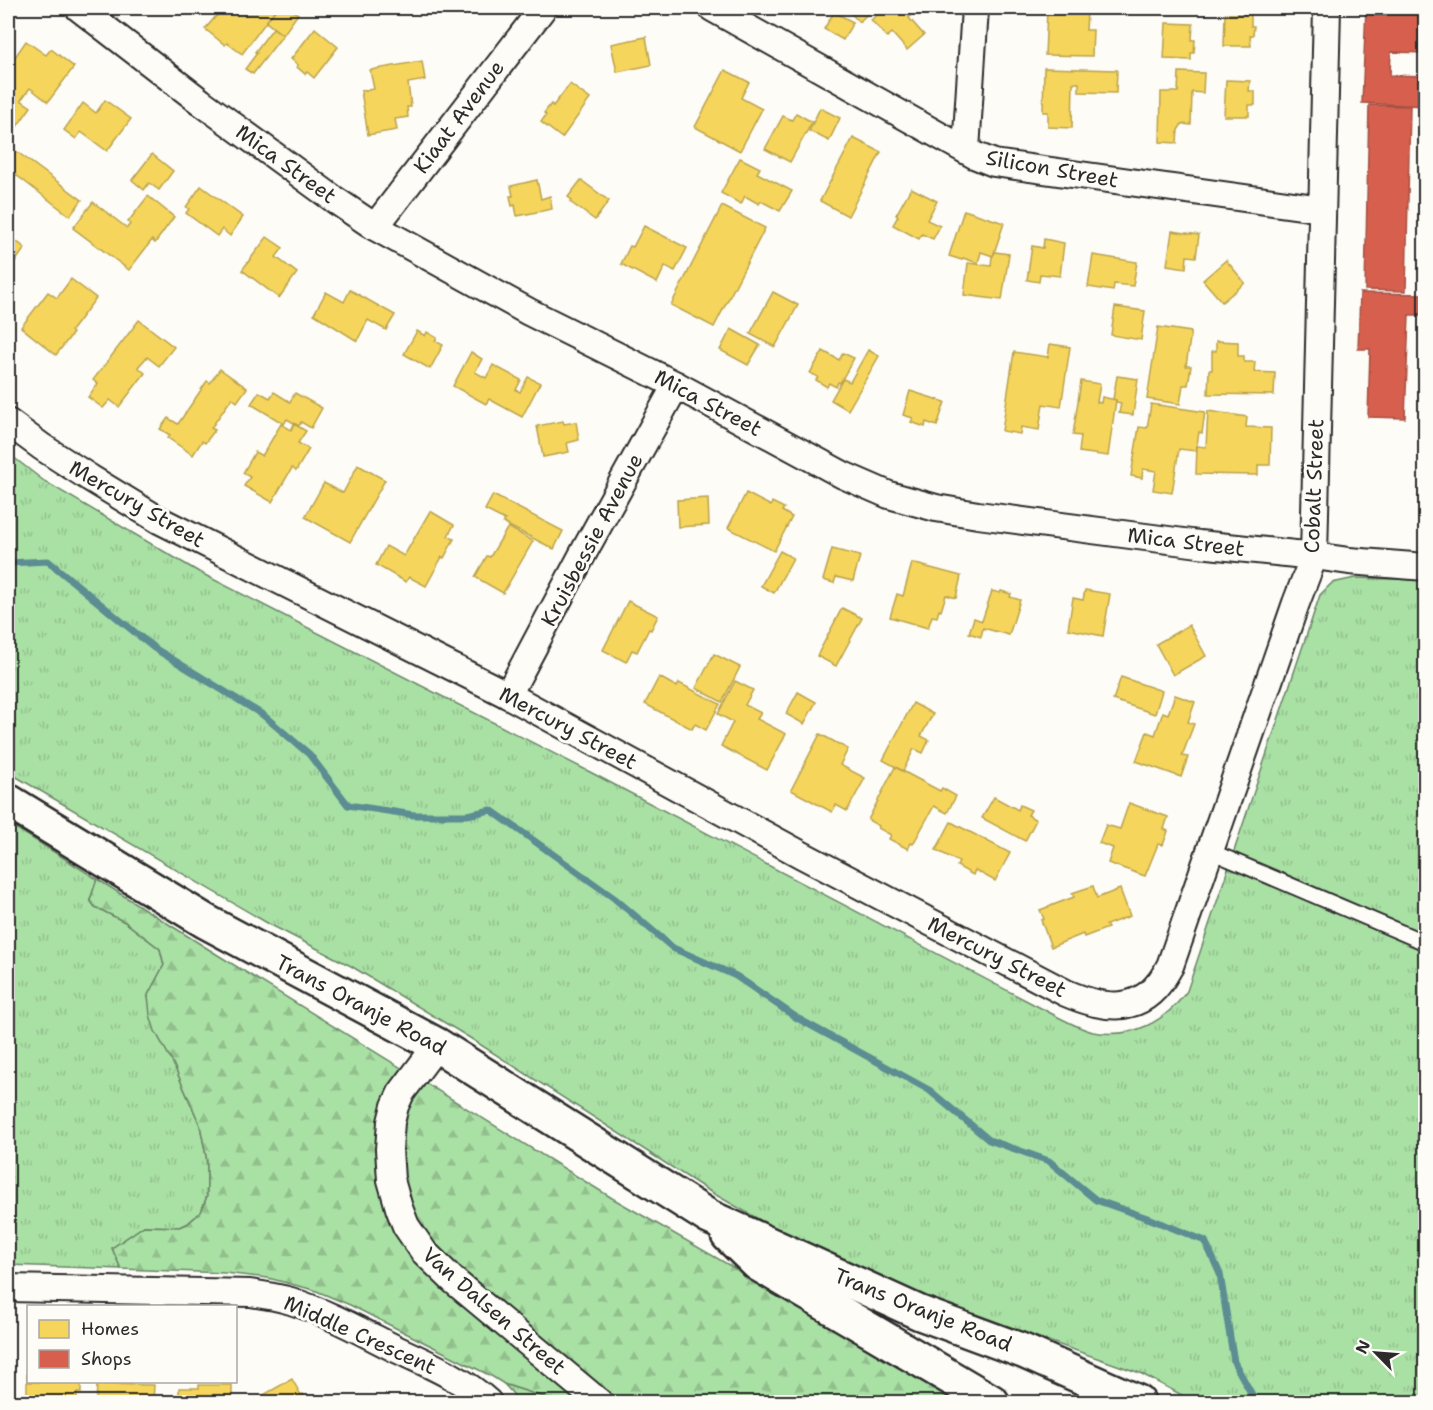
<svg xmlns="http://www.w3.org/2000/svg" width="1433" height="1410" viewBox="0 0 1433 1410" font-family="'Shantell Sans',sans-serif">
	<defs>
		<pattern id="grass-tufts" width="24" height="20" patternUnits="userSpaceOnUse" patternTransform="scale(1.5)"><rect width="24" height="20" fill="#a9e0a4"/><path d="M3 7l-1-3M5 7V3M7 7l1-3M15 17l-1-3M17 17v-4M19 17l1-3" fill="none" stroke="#92c08d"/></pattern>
		<pattern id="forest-firs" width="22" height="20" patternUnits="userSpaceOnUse" patternTransform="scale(1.5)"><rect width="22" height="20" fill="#a9e0a4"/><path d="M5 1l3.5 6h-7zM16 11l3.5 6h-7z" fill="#92c08d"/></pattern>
	</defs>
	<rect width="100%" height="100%" fill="#fdfcf7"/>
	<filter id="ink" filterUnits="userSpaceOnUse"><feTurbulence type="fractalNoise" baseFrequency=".0167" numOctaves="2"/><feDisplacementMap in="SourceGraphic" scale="12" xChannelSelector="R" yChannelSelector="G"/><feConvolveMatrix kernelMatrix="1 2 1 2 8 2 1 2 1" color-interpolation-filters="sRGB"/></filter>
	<g filter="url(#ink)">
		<g fill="url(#grass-tufts)" stroke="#6a8668" stroke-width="1.5">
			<path d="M8 453 44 481 199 572 590 772 1058 1017C1070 1023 1081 1029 1093 1032 1133 1039 1165 1022 1187 991L1320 595 1332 583 1355 578 1425 580V1402H1195L1140 1373 891 1286 813 1250 709 1191 470 1038 351 966 269 924 8 772Z"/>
			<polygon points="8,823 97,879 90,900 95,907 125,922 160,949 164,965 148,995 155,1031 172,1061 200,1125 207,1161 207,1196 201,1212 187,1224 179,1227 144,1226 112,1248 121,1269 8,1265"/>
			<polygon points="504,1384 550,1399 556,1402 518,1402 513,1394"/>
		</g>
		<polygon fill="url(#forest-firs)" stroke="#6a8668" stroke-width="1.5" points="97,879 213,952 612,1198 968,1402 556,1402 550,1399 504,1384 493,1377 350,1305 314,1290 268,1278 225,1273 121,1269 112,1248 144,1226 179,1227 187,1224 201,1212 207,1196 207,1161 200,1125 172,1061 155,1031 150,1015 148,995 164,965 160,949 125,922 95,907 90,900"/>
		<g fill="#f6d55c" stroke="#b9a24d" stroke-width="1.5">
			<polygon points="223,8 272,8 275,10 242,54 227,43 225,45 205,29"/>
			<polygon points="277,8 290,8 298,14 283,35 266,22"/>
			<polygon points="846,8 908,8 913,13 909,18 924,35 907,50 892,33 887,37 871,20 879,13 874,8 859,22"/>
			<polygon points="1047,10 1087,11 1086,30 1093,30 1092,56 1045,55"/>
			<polygon points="834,12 853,22 843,40 824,29"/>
			<polygon points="1225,14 1251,14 1251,26 1254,26 1253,35 1250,36 1251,46 1224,46"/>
			<polygon points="1166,23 1193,24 1192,40 1195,40 1194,53 1191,53 1191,60 1164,59"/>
			<polygon points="273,28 283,35 253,74 245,69 257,53 255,52"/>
			<polygon points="315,28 338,47 314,78 307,72 305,74 297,67 298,65 291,59"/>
			<polygon points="646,37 651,65 617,72 611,44"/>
			<polygon points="26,41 46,55 51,49 74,67 48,102 30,88 21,100 31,107 16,128 8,122 8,66 9,64 8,63 8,57 10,53 15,57"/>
			<polygon points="422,61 425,80 408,83 411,107 407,107 408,117 395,119 397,130 368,135 361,91 374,89 370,70"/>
			<polygon points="1044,68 1117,70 1116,93 1079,92 1079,83 1073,83 1072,128 1048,127 1048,112 1043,112"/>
			<polygon points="725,70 749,82 741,98 762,109 740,151 695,127"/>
			<polygon points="1179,72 1204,73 1203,93 1192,92 1191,125 1182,124 1178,130 1177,143 1160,142 1161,92 1178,92"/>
			<polygon points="1226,80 1250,81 1249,91 1255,91 1255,105 1249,105 1249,116 1224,116"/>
			<polygon points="570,84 590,99 562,138 541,122 546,115 544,113 551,104 553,106"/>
			<polygon points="105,100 131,119 107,151 81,132 76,139 64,130 83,103 96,113"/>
			<polygon points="820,108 840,118 829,141 809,131"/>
			<polygon points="796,113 812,122 790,162 765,149 783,116 792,120"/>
			<polygon points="853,138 881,152 848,216 820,201"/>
			<polygon points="16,151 82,200 70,216 8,169 8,162"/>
			<polygon points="152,154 173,171 159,190 149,183 144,190 132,180"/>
			<polygon points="740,158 760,168 757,173 792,191 780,211 761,201 759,204 745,196 741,204 721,193"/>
			<polygon points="537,180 541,199 550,196 552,209 517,216 515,205 512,206 510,196 513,196 511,186"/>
			<polygon points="581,180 609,201 595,220 570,202 572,200 568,197"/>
			<polygon points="201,186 243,217 230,236 222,229 217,236 186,213 189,209 186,207"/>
			<polygon points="911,188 937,201 927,220 940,226 933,239 922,234 919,239 893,225 898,216 896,215"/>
			<polygon points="148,196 174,217 155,243 152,240 129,270 73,228 93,202 127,228 130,224 128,222"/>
			<polygon points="722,206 765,228 714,327 671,305"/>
			<polygon points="964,210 1004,223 993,256 981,252 978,263 963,258 962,260 949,256"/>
			<polygon points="644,226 687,248 675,271 665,266 657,283 621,264 630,246 633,247"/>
			<polygon points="1172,231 1199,235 1196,257 1187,256 1186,268 1167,265"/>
			<polygon points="8,235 25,248 8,272"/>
			<polygon points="267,237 283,248 276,257 297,273 279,298 242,270"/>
			<polygon points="1044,239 1064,243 1060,276 1040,274 1039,282 1027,280 1032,246 1043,248"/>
			<polygon points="995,252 1009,254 1002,300 964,295 968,263 991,266 992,256 993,256"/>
			<polygon points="1093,255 1137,262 1133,286 1114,284 1113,291 1088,287"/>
			<polygon points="1226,260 1245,283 1222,302 1203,280"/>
			<polygon points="71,279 96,298 71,331 73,333 56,355 21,327 48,292 57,298"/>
			<polygon points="350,290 395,315 386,330 368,320 357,341 314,314 326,292 344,302"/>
			<polygon points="773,292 798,305 775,347 750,334"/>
			<polygon points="1115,307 1145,311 1141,340 1111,335"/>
			<polygon points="139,320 174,347 159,366 147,357 138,367 145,373 119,407 110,400 103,408 88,397 98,384 93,380"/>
			<polygon points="1158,327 1191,332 1186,366 1191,366 1188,385 1183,385 1180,404 1147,399"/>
			<polygon points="731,329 760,345 748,365 720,350"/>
			<polygon points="417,331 425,336 427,332 437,338 435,341 443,345 430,369 404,354"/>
			<polygon points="1216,341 1238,342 1238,356 1244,356 1244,362 1255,362 1254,372 1275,373 1274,395 1208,394 1209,370 1212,370 1212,351 1216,351"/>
			<polygon points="1050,344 1070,347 1061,407 1043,404 1039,430 1021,427 1020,434 1002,431 1014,352 1048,357"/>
			<polygon points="868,350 879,356 848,410 831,400 843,379 850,382"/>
			<polygon points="823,351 839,360 843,353 854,358 840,383 838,382 836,387 829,383 827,387 816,380 818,377 810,373"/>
			<polygon points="471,352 482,359 475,372 486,378 493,365 521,380 516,390 520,392 528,377 540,383 522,417 489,399 486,404 453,386"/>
			<polygon points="220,369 247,388 237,402 232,398 211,428 215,430 205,443 202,441 193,455 168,438 170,435 160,429 168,418 178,424 207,381 210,383"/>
			<polygon points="1117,376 1138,379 1133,415 1119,413 1121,403 1116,402 1116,400 1113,399"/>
			<polygon points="1081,381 1100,384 1097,402 1101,403 1102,397 1116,400 1108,456 1079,452 1081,436 1073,435"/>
			<polygon points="910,391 945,402 937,426 926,422 925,427 911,422 913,418 903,415"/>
			<polygon points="259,392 270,398 274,392 290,402 295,393 322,408 311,428 301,422 299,426 287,419 284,424 251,404"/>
			<polygon points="1151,404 1205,412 1202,433 1199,432 1196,451 1179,449 1172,493 1153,490 1156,471 1143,469 1142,478 1131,476 1139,427 1147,428"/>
			<polygon points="1208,411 1247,417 1246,427 1271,428 1270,465 1258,465 1258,475 1196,474 1197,446 1206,447"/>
			<polygon points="563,421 564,424 576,422 579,440 567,443 569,452 543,457 537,426"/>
			<polygon points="281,424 291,430 294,424 306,431 298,443 309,449 296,471 292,468 272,502 244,486 250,477 243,473 255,452 262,456"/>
			<polygon points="358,465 385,480 350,542 305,517 324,483 343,493"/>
			<polygon points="746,493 771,506 772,502 784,508 782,511 792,517 774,551 728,528"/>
			<polygon points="493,495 563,531 554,549 503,523 505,520 485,510"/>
			<polygon points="708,498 709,525 678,527 677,500"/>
			<polygon points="430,511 454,525 448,536 454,539 444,558 442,557 426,586 409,577 406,582 376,565 386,546 404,556"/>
			<polygon points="508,527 533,541 503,593 475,577 487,556 490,557"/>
			<polygon points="832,549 860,556 853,581 836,577 834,583 823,580"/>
			<polygon points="780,551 793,558 774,593 761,586"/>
			<polygon points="912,563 961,576 956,598 946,595 941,611 939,610 937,617 932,616 928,628 890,617 897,594 903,596"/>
			<polygon points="1085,590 1110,594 1103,636 1068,629 1073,598 1083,600"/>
			<polygon points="992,591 1000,593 1001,591 1011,594 1010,597 1020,600 1009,635 983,628 981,637 969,633 974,618 982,621"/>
			<polygon points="628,601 658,616 651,630 649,629 637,652 632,650 626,662 603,650"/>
			<polygon points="842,608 862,618 836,666 817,656"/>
			<polygon points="1189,625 1206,656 1173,675 1156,644"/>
			<polygon points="714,654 740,667 722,702 696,688"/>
			<polygon points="659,677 677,687 679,683 720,704 706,730 695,724 692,729 645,704"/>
			<polygon points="1121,677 1162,691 1155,714 1113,700"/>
			<polygon points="735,681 753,690 745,705 761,713 757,719 786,734 767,770 721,746 733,722 718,714"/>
			<polygon points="798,692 816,702 804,724 786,714"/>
			<polygon points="1175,695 1195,702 1188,722 1194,724 1182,756 1188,757 1181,777 1136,761 1147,732 1155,735 1163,712 1168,714"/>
			<polygon points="913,703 933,714 921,736 929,740 923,753 914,749 903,771 883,760"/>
			<polygon points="820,734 848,749 840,765 865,778 847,811 836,805 832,812 791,790"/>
			<polygon points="895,767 940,791 942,788 956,796 947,813 934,806 913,844 911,843 908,849 889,839 891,835 878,828 879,826 868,820"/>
			<polygon points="994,797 1018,810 1020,805 1031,810 1028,815 1036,820 1025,841 982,818"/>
			<polygon points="1129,803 1168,817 1164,829 1168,831 1163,845 1158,844 1145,876 1108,863 1113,848 1099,843 1106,825 1120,829"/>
			<polygon points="951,822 1010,853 995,881 975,870 973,875 957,866 959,862 936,850"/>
			<polygon points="1093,886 1097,898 1120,889 1130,916 1106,925 1108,928 1084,937 1083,934 1051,947 1041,920 1044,919 1040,910 1074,897 1072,893"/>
			<polygon points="27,1369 28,1369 28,1382 81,1382 81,1393 77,1393 77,1402 22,1402 22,1397 27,1397"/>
			<polygon points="292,1379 301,1395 303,1394 308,1402 260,1402 258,1398"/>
			<polygon points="97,1384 154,1385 153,1402 96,1402"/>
			<polygon points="199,1385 232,1385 232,1402 179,1402 179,1388 199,1388"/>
		</g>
		<g fill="#d6604d" stroke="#a35043" stroke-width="1.5">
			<polygon points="1366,8 1426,8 1426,53 1391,52 1390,75 1426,76 1426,106 1362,103"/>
			<polygon points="1369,105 1410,106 1406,291 1365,290"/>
			<polygon points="1360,293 1425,294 1424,315 1409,315 1405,418 1368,417 1370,349 1358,349"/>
		</g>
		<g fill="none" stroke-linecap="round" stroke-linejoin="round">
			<polyline stroke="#5c8d92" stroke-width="7" points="8,563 48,561 154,648 263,715 309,754 348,805 414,815 467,815 491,810 614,898 673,948 736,976 797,1018 929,1090 989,1140 1049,1161 1096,1200 1153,1220 1205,1241 1220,1274 1234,1362 1256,1402"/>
			<g stroke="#2b2b2b" stroke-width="18">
				<polyline id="lane" points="1210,851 1426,943"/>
			</g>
			<g stroke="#2b2b2b" stroke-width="30">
				<g id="street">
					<polyline points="79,8 201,102 335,200 375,227 529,312 676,385 843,475 889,495 936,508 978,515 1199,544 1314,556 1349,561 1426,567"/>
					<polyline points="712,8 974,155 994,163 1322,209"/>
					<polyline points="966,150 975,8"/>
					<polyline points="375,227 543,8"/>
					<path d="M8 422 42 447 90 478 159 520 508 695 802 855 1066 993C1099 1007 1135 1016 1160 982 1164 977 1167 971 1170 966L1296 603 1314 556 1327 8"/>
					<polyline points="508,695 586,548 676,385"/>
					<polyline points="437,1045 401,1093 395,1106 391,1122 389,1149 391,1180 399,1208 406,1226 424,1252 454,1281 599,1402"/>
					<path d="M8 1288 250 1293C264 1295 278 1297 291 1301 328 1313 362 1332 396 1349 428 1364 462 1378 488 1402"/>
				</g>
			</g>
			<g stroke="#2b2b2b" stroke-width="38">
				<g id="secondary">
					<polyline points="8,801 205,921 437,1045 709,1217 920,1313 1023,1351 1138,1402"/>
					<polyline points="728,1235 758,1264 992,1402"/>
				</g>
			</g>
			<use href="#lane" stroke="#fdfcf7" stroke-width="14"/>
			<use href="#street" stroke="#fdfcf7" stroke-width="26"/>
			<use href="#secondary" stroke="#fdfcf7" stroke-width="33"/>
		</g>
	</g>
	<g text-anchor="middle" stroke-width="6" stroke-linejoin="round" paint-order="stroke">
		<g font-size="21" fill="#2b2b2b" stroke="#fdfcf7">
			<text transform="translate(459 117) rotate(-53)" y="7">Kiaat Avenue</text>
			<text transform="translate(286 164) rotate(36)" y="7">Mica Street</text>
			<text transform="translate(1052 169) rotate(10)" y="7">Silicon Street</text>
			<text transform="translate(708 403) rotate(28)" y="7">Mica Street</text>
			<text transform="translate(1314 486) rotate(-88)" y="7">Cobalt Street</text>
			<text transform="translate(137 504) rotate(30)" y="7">Mercury Street</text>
			<text transform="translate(592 540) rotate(-62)" y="7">Kruisbessie Avenue</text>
			<text transform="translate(1186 542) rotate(7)" y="7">Mica Street</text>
			<text transform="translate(568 728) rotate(28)" y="7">Mercury Street</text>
			<text transform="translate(997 957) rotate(27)" y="7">Mercury Street</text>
			<text transform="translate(361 1005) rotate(28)" y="7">Trans Oranje Road</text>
			<text transform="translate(923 1310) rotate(22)" y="7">Trans Oranje Road</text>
			<text transform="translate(494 1311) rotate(41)" y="7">Van Dalsen Street</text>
			<text transform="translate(360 1335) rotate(24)" y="7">Middle Crescent</text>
		</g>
	</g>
	<rect width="1433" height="1410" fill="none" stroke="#fdfcf7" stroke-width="30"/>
	<rect x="15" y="15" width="1403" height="1380" fill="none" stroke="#2b2b2b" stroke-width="2" filter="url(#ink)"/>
	<rect x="27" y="1305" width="210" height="78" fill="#fdfcf7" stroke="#a9a8a5" stroke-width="1.5"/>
	<rect x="39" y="1320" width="30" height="18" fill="#f6d55c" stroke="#a9a8a5" stroke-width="1.5"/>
	<text x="81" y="1335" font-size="18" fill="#2b2b2b">Homes</text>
	<rect x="39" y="1350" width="30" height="18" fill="#d6604d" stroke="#a9a8a5" stroke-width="1.5"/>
	<text x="81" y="1365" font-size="18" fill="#2b2b2b">Shops</text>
	<g transform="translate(1376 1353) rotate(295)" stroke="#fdfcf7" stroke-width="4.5" paint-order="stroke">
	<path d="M0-4.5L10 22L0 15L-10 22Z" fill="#2b2b2b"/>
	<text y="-9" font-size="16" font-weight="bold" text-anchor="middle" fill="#2b2b2b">N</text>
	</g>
</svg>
